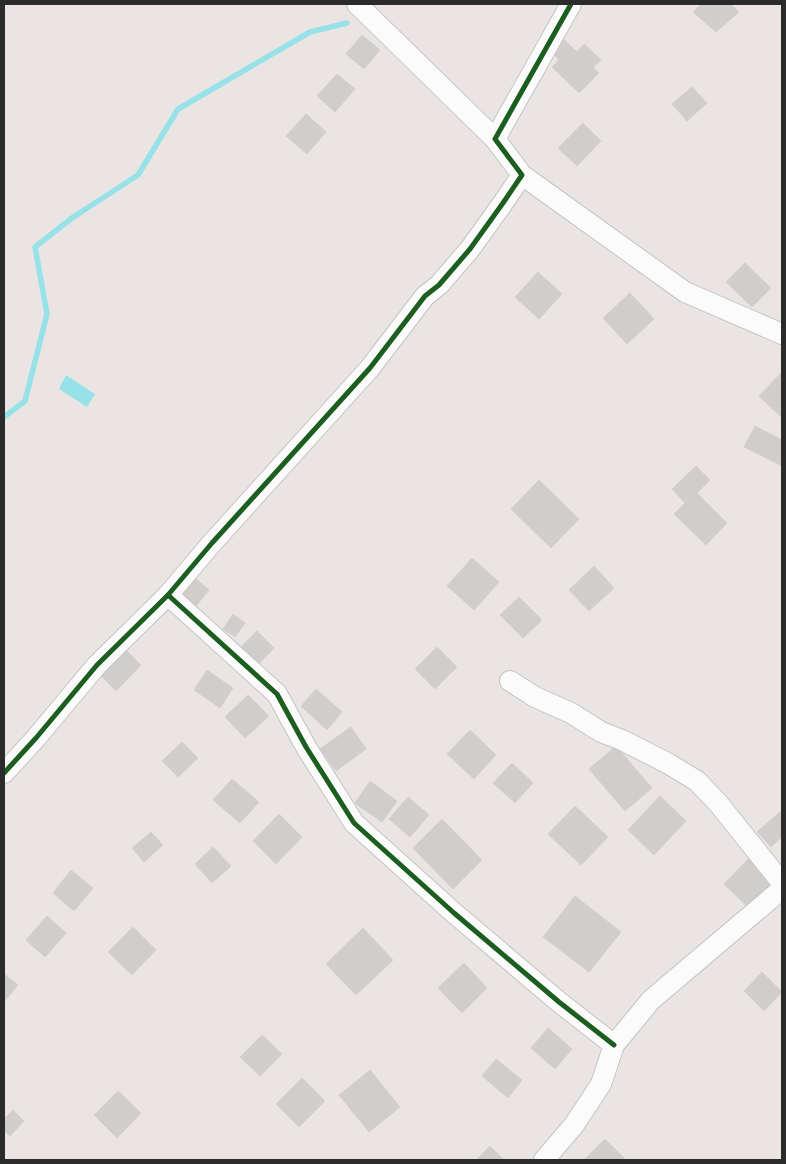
<svg xmlns="http://www.w3.org/2000/svg" width="786" height="1164" viewBox="0 0 786 1164" font-family="'Titillium Web',sans-serif">
	<rect width="100%" height="100%" fill="#eae5e2"/>
	<polygon fill="#97e2e9" points="66,375 95,394 87,407 59,389"/>
	<g fill="none" stroke-linecap="round" stroke-linejoin="round">
		<polyline stroke="#97e2e9" stroke-width="5.5" points="4,417 25,401 47,314 35,247 72,218 138,175 178,109 310,32 347,23"/>
	</g>
	<g fill="#d0cdcb" stroke="#d4d0ce">
		<polygon points="701,4 731,4 739,12 716,32 693,12"/>
		<polygon points="362,35 380,50 364,69 346,54"/>
		<polygon points="562,38 577,52 584,44 601,60 593,68 599,73 579,93 552,67 559,60 550,51"/>
		<polygon points="337,74 355,89 335,112 317,96"/>
		<polygon points="692,87 707,103 687,121 672,104"/>
		<polygon points="306,114 326,132 307,154 286,136"/>
		<polygon points="583,123 601,141 577,166 558,148"/>
		<polygon points="745,263 771,288 752,307 726,282"/>
		<polygon points="538,272 562,294 539,319 515,297"/>
		<polygon points="630,293 654,319 627,344 603,318"/>
		<polygon points="782,372 782,418 759,396"/>
		<polygon points="755,426 782,440 782,466 744,447"/>
		<polygon points="696,466 710,480 697,493 727,523 706,545 674,514 685,503 672,489"/>
		<polygon points="539,480 579,519 551,548 511,509"/>
		<polygon points="472,558 499,582 474,610 447,586"/>
		<polygon points="594,566 614,588 589,611 569,590"/>
		<polygon points="194,577 209,590 196,606 181,594"/>
		<polygon points="519,597 542,620 523,638 500,615"/>
		<polygon points="233,614 245,623 235,637 223,629"/>
		<polygon points="257,631 274,648 257,666 239,649"/>
		<polygon points="437,647 457,667 435,689 415,669"/>
		<polygon points="125,649 141,665 116,691 100,675"/>
		<polygon points="207,670 233,688 220,708 194,690"/>
		<polygon points="316,689 342,712 327,730 301,706"/>
		<polygon points="248,695 269,716 245,738 225,717"/>
		<polygon points="351,727 366,749 336,771 320,749"/>
		<polygon points="470,730 496,755 474,779 447,754"/>
		<polygon points="182,742 198,758 178,777 162,761"/>
		<polygon points="616,746 652,788 625,811 589,769"/>
		<polygon points="512,763 533,783 515,803 493,783"/>
		<polygon points="232,779 259,802 240,823 213,800"/>
		<polygon points="370,781 397,801 382,822 355,803"/>
		<polygon points="660,796 686,821 654,855 628,830"/>
		<polygon points="408,797 429,815 410,837 389,819"/>
		<polygon points="575,806 608,837 581,865 548,834"/>
		<polygon points="782,810 782,837 771,847 757,832"/>
		<polygon points="279,814 302,837 276,864 253,841"/>
		<polygon points="442,819 482,860 453,889 413,848"/>
		<polygon points="151,832 163,845 144,862 132,848"/>
		<polygon points="213,847 231,866 212,883 195,864"/>
		<polygon points="749,858 777,885 752,911 724,884"/>
		<polygon points="71,870 93,888 74,911 53,893"/>
		<polygon points="575,896 621,932 589,972 543,937"/>
		<polygon points="47,916 66,933 45,957 26,940"/>
		<polygon points="133,927 156,950 132,975 108,952"/>
		<polygon points="363,928 393,960 356,995 326,964"/>
		<polygon points="464,963 487,988 462,1013 438,988"/>
		<polygon points="762,972 782,992 764,1011 744,991"/>
		<polygon points="4,974 18,985 4,1002"/>
		<polygon points="548,1028 572,1049 555,1069 531,1048"/>
		<polygon points="262,1035 282,1054 260,1076 240,1057"/>
		<polygon points="496,1059 522,1080 508,1098 482,1076"/>
		<polygon points="370,1070 400,1107 369,1132 339,1095"/>
		<polygon points="302,1078 325,1101 299,1127 276,1104"/>
		<polygon points="118,1091 141,1113 117,1138 94,1115"/>
		<polygon points="13,1110 24,1121 10,1136 4,1131 4,1119"/>
		<polygon points="605,1139 625,1159 624,1160 584,1160"/>
		<polygon points="490,1146 504,1160 476,1160"/>
	</g>
	<g fill="none" stroke-linecap="round" stroke-linejoin="round">
		<g stroke="#c5c4c4" stroke-width="22">
			<g id="minor">
				<polyline points="357,4 495,139"/>
				<polyline points="522,175 685,292 782,334"/>
				<polyline points="168,595 212,543 370,368 425,296 439,285 470,249 503,203 522,175 495,139 571,4"/>
				<polyline points="510,681 535,697 571,713 601,732 622,740 669,764 697,781 718,803 782,883"/>
				<polyline points="4,773 36,738 97,665 168,595 277,694 306,747 354,823 454,913 559,1002 614,1045"/>
				<polyline points="544,1160 574,1125 601,1084 614,1045 651,1000 782,889"/>
			</g>
		</g>
		<use href="#minor" stroke="#fcfbfb" stroke-width="20"/>
		<g stroke="#fff" stroke-width="8">
			<g id="cycleway">
				<polyline points="168,595 212,543 370,368 425,296 439,285 470,249 503,203 522,175 495,139 571,4"/>
				<polyline points="4,773 36,738 97,665 168,595 277,694 306,747 354,823 454,913 559,1002 614,1045"/>
			</g>
		</g>
		<use href="#cycleway" stroke="#1b5e20" stroke-width="5"/>
	</g>
	<rect width="786" height="1164" fill="none" stroke="#2b2b2b" stroke-width="10"/>
</svg>
